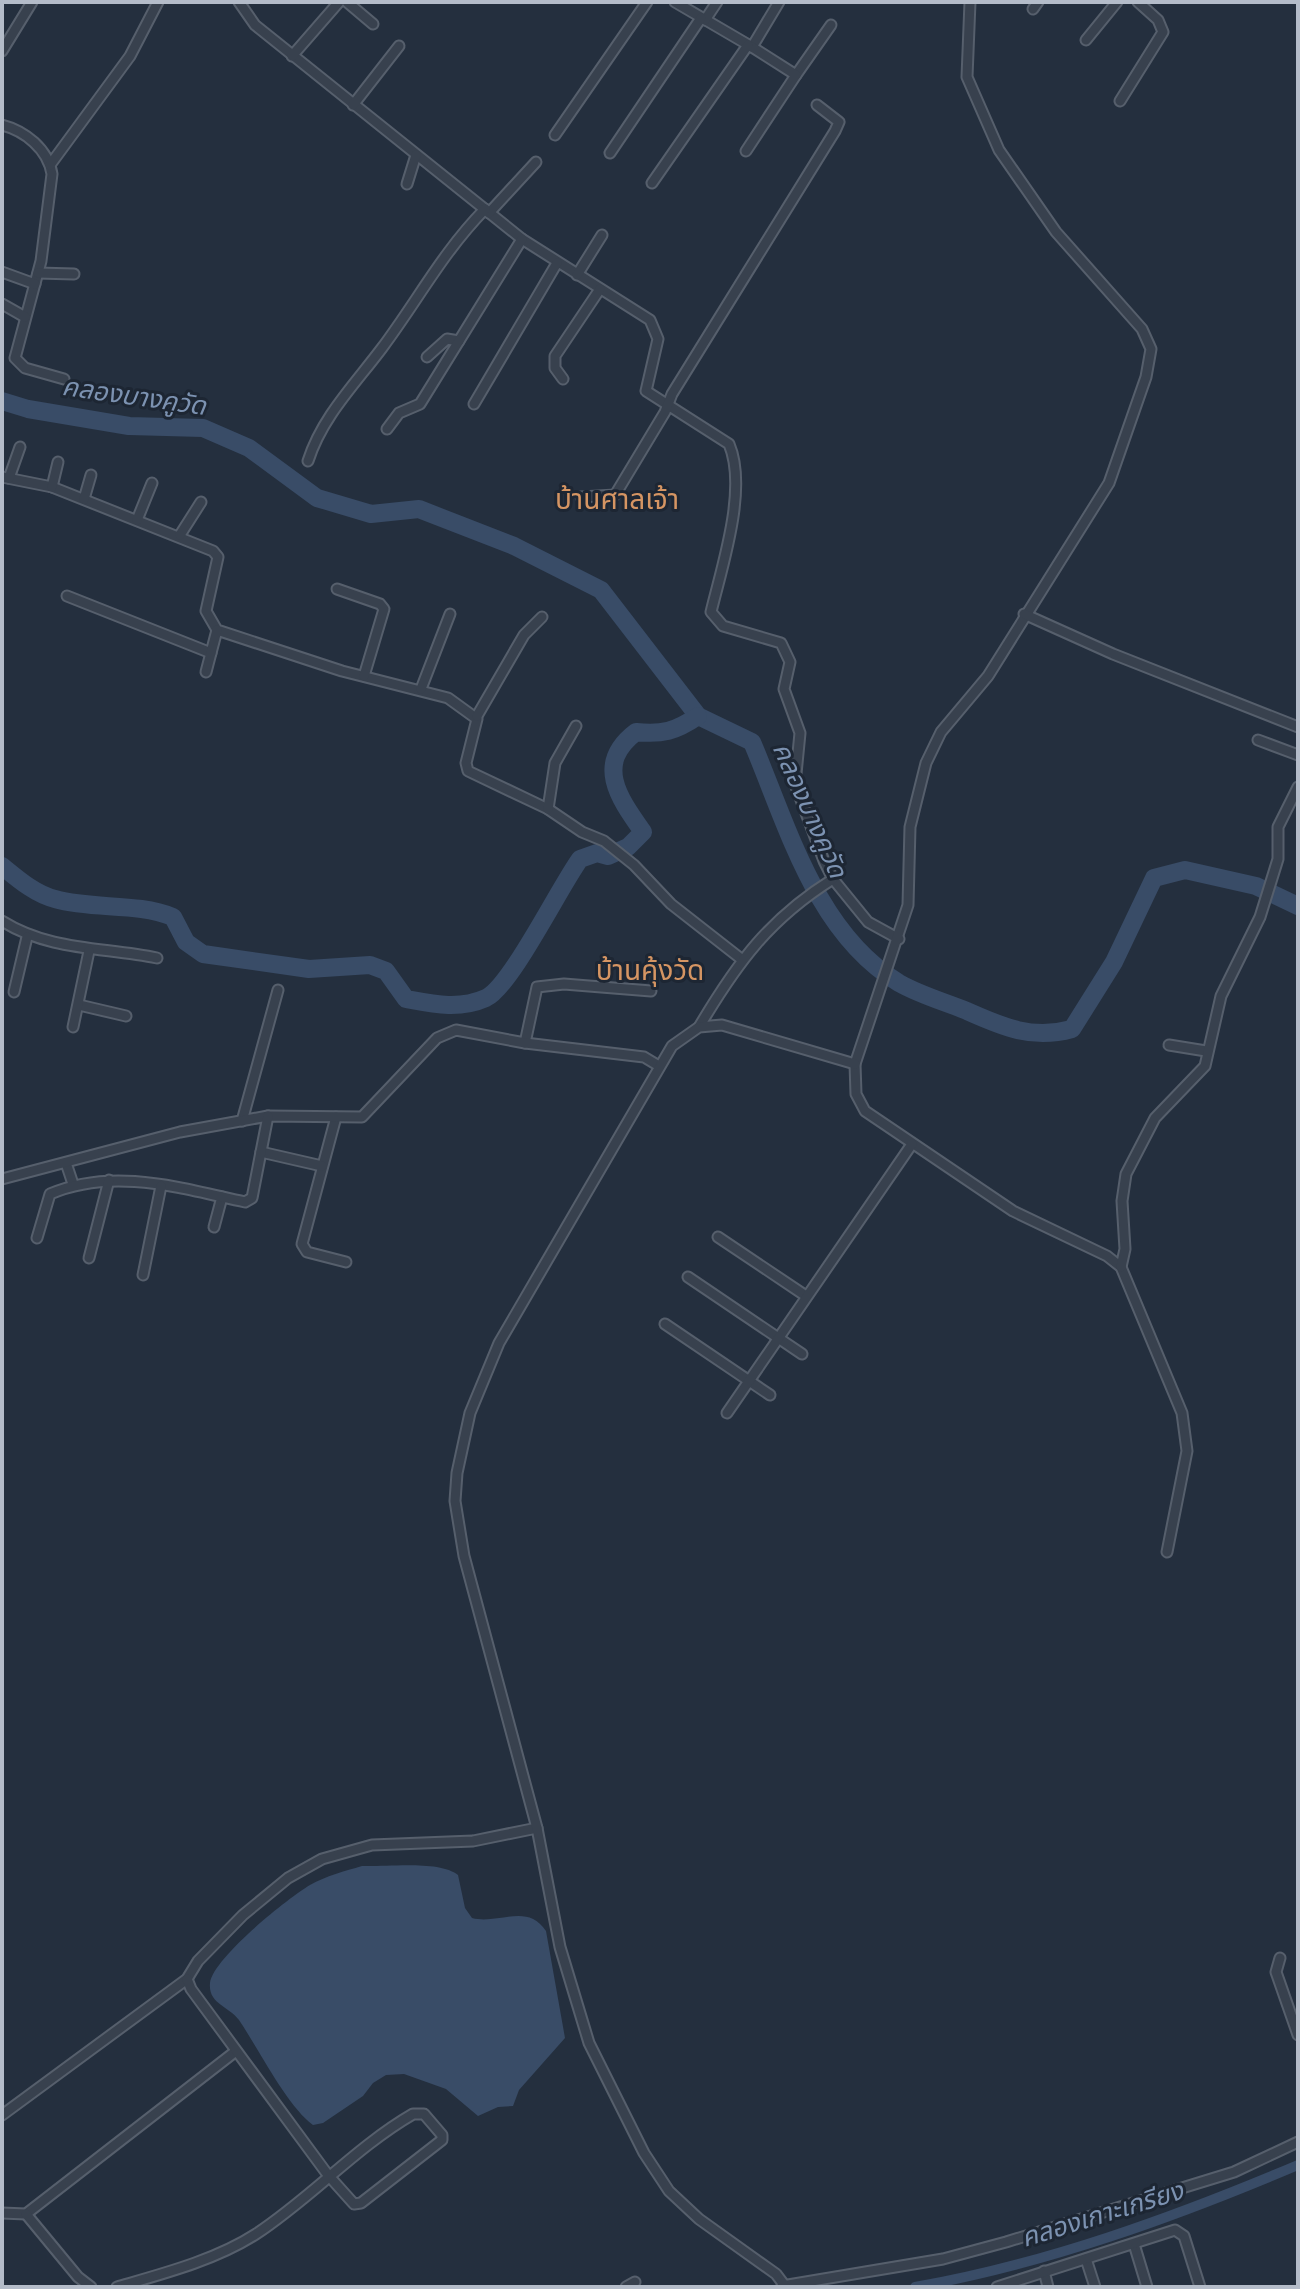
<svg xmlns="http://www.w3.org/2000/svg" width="1300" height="2289" viewBox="0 0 1300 2289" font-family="'Asap Condensed','Noto Sans Thai',sans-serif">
	<rect width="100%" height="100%" fill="#242f3e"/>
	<path fill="#394c67" d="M362 1866C386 1867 440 1860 458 1875L465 1908 472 1918C499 1925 527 1902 546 1931L565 2038 519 2090 513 2106 498 2107 478 2116 446 2089 404 2074 386 2075 373 2083 363 2096 323 2123 313 2125C287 2106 258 2048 239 2020 229 2006 208 2004 210 1983 213 1958 288 1898 310 1885 326 1876 345 1871 362 1866Z"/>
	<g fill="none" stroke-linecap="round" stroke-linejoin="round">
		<path stroke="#394c67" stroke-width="10" d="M915 2287C1046 2264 1175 2217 1298 2165"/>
		<g stroke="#394c67" stroke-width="18">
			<path d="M2 401 28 409 129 426 203 428 249 448 317 498 371 514 419 509 514 546 601 590 698 716 752 742C788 827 816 933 899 983 920 995 945 1002 967 1011 1003 1027 1032 1040 1072 1029L1114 962 1154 878 1185 870 1256 886 1298 906"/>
			<path d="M2 866C18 879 35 894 55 899 94 910 136 902 173 917L186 942 203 954 309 969 370 965 386 971 406 999C433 1004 459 1010 486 998 511 986 559 888 580 859L597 853 608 856 628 847 643 832C619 798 594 764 636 732 662 735 676 731 698 716"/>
		</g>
		<g stroke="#565f6c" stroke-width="13">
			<g id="minor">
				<path d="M239 2 255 25 522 239 650 320 658 339 646 391 729 444C748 489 722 566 711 612L723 626 781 643 790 662 784 689 800 733 795 784 824 861 833 879 868 922 899 939"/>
				<polyline points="347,2 373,24"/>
				<polyline points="675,2 752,47 779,2"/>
				<polyline points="970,2 967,77 999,150 1056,232 1142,329 1151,349 1146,377 1109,483 988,676 941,732 926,763 910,827 908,905 855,1064 856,1094 865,1111 1013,1211 1107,1256 1121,1267 1182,1413 1187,1451 1167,1552"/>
				<polyline points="1033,9 1038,2"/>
				<polyline points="705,20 717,2"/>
				<polyline points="1086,40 1117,2"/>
				<polyline points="2,51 32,2"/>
				<polyline points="292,56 339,2"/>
				<polyline points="796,75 831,25"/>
				<polyline points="1120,101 1163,32 1158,20 1138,2"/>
				<polyline points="353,105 399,46"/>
				<path d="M2 125C25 131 48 149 52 174L41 261 15 358 25 368 64 379"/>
				<polyline points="555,135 647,2"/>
				<polyline points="746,151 796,75 752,47"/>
				<polyline points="610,153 701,18"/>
				<polyline points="50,165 130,56 158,2"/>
				<polyline points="652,183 748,45"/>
				<polyline points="407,184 416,155"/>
				<polyline points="489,213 536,162"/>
				<polyline points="2,272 35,284"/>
				<polyline points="38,273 74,274"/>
				<polyline points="577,275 602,235"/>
				<polyline points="2,304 25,317"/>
				<polyline points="427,357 447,339 459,341"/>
				<polyline points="563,379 555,368 555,356 600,289"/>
				<polyline points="474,404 557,263"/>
				<polyline points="387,429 399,413 420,404 522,239"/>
				<path d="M308 461C322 417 355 384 382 348 418 300 442 253 485 209"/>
				<polyline points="2,477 52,487 213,551 218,557 206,611 217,630 342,671 448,698 477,719 466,763 468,771 548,809 582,832 604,841 634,865 671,904 740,958"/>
				<polyline points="9,478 20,447"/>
				<polyline points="52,487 58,462"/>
				<polyline points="581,497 615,495 665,412 672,394 835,131 839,122 817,105"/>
				<polyline points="84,499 91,475"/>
				<polyline points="137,520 152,483"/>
				<polyline points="180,535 201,502"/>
				<polyline points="337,589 380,604 384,609 364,676"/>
				<polyline points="67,596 211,653"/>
				<polyline points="1024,614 1113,654 1298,727"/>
				<polyline points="206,672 217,630"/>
				<polyline points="421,689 450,614"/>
				<polyline points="477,716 524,635 542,617"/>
				<polyline points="1258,740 1298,755"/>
				<polyline points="548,809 555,763 576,726"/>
				<path d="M2 921C50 951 103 947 157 958"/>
				<polyline points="14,992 27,937"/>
				<polyline points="79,1005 126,1016"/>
				<polyline points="73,1027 89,951"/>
				<path d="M699 1027C737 963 769 919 833 879"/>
				<polyline points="525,1043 537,987 564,984 651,991"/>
				<polyline points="1169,1045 1206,1051"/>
				<polyline points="336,1117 302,1244 307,1252 346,1262"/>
				<polyline points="242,1121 278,990"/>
				<polyline points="261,1152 322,1166"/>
				<polyline points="66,1163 73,1184"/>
				<polyline points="2,1179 180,1132 268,1116 362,1117 437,1038 456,1030 525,1043 644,1057 659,1066"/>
				<polyline points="214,1227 222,1197"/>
				<polyline points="718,1237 806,1296"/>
				<path d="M37 1238 50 1194C113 1167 180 1188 245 1202L252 1198 268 1116"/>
				<polyline points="89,1258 109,1180"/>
				<polyline points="1121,1267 1125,1249 1122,1201 1126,1174 1155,1118 1205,1066 1221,996 1260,917 1278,859 1278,827 1298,787"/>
				<polyline points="143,1275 161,1186"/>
				<polyline points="688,1277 802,1354"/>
				<polyline points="665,1324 770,1395"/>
				<polyline points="727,1413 912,1144"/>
				<polyline points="1280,1958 1276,1972 1298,2035"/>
				<polyline points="2,2115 187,1979 198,1961 243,1915 288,1878 322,1859 372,1845 473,1841 537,1828"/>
				<polyline points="2,2213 26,2214 236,2051"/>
				<polyline points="26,2214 78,2277 91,2287"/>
				<polyline points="1134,2244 1147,2287"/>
				<polyline points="1086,2259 1095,2287"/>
				<polyline points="1044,2271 1048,2287"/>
				<polyline points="782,2286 943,2259 1006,2242 1234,2172 1298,2142"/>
				<polyline points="785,2286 776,2274 699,2219 669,2191 644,2153 589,2043 560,1947 537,1828 464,1556 455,1501 457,1473 470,1413 499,1343 672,1046 699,1027 722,1025 855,1064"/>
				<path d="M117 2287C162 2274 216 2260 256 2234 311 2198 356 2147 413 2114H424L442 2135V2140L361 2203 354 2204 328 2175 191 1989 187 1979"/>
				<polyline points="626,2287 635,2282"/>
				<polyline points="997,2287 1175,2230 1184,2236 1200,2287"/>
			</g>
		</g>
		<use href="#minor" stroke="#38414e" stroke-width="9"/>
	</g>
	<g text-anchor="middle" stroke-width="6" stroke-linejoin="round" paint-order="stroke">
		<g font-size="26" font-style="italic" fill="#7c92b1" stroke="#1d2633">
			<text transform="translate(134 396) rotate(8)" y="9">คลองบางคูวัด</text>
			<text transform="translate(810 810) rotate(66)" y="9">คลองบางคูวัด</text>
			<text transform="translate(1102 2214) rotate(-17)" y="9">คลองเกาะเกรียง</text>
		</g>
		<g font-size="28" fill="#d59563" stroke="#1d2633">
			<text x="617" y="509">บ้านศาลเจ้า</text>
			<text x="650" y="980">บ้านคุ้งวัด</text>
		</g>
	</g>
	<rect width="1300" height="2289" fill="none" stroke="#b4bcc9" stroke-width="8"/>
</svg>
